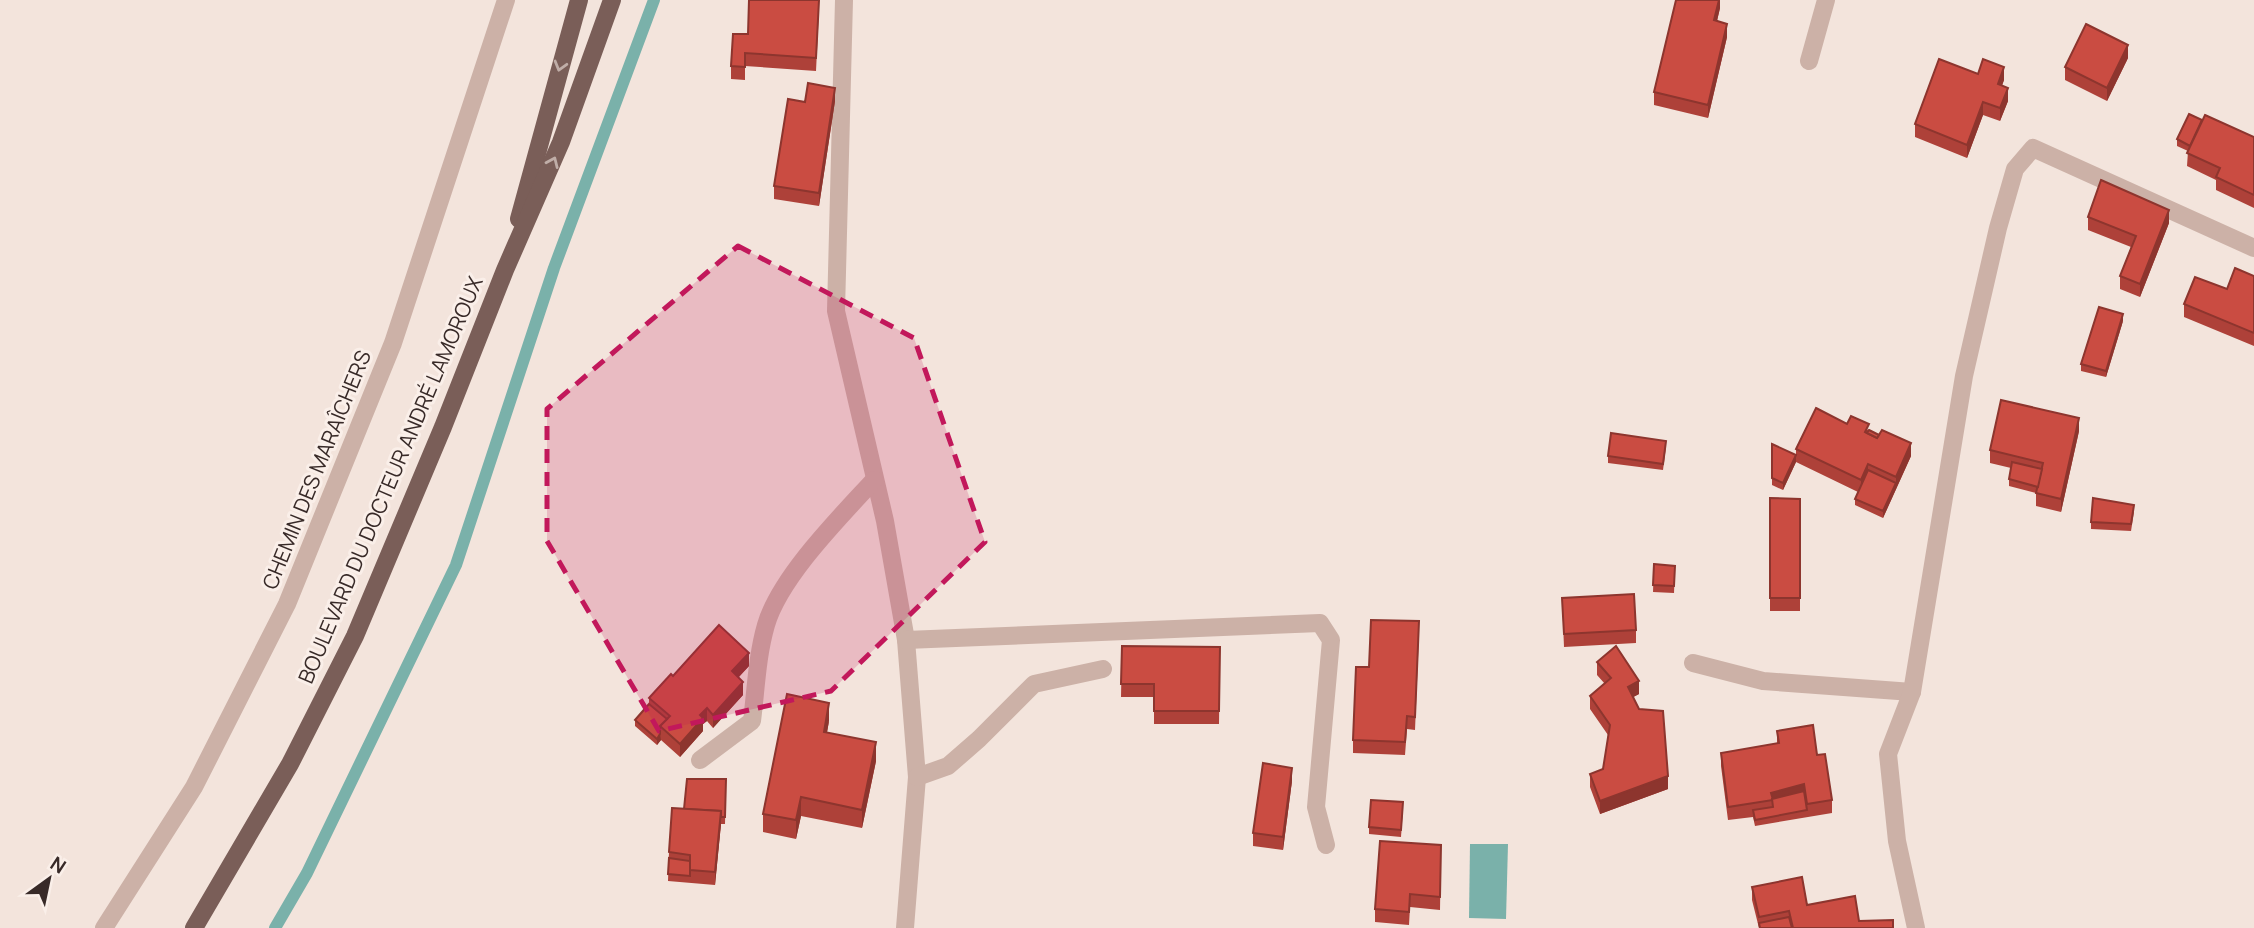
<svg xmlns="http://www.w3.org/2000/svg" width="2254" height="928" font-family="Manrope,sans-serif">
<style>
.water{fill:#7ab1aa}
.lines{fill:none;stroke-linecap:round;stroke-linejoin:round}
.stream{stroke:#7ab1aa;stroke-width:12}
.minor{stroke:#ccb1a7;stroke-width:18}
.major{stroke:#7a5e58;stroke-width:18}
.wall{fill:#ae4139}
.shaded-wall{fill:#8d352e}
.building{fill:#ca4c42;stroke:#8d352e;stroke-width:2}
.oneway{stroke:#c0aea8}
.marked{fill:#c2185b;fill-opacity:0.2;stroke:#c2185b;stroke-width:5;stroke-dasharray:14 9;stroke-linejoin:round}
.labels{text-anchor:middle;stroke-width:6;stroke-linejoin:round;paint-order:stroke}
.street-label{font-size:21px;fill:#382a28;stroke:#faefe9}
</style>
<rect width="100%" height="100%" fill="#f3e4dc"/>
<polygon class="water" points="1470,844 1508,844 1506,919 1469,918"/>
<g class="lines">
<polyline class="stream" points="275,928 307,873 456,565 554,268 654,0"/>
<g class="minor">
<polyline points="844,0 836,311 885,521 906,640 917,777 905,928"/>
<polyline points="1809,61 1826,0"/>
<polyline points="906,640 1320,623 1331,640 1316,807 1326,845"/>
<polyline points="1693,663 1763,681 1912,692"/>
<path d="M700,760L752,721C756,689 757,656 766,625C780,577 840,517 874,480"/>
<polyline points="917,777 948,766 979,739 1034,684 1103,669"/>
<polyline points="104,928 194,787 287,604 393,343 506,0"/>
<polyline points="1916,928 1897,841 1888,754 1912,692 1964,376 1998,228 2015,169 2033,148 2254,248"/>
</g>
<g class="major">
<polyline points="519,219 579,0"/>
<polyline points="194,928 290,764 355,636 443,427 505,270 561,142 612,0"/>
</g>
</g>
<g class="wall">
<polygon points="1720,0 1720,8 1717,21 1727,37 1708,118 1654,105 1654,92"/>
<polygon points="819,10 816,71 745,66 745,80 731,79 731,66 748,34"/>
<polygon points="2128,58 2107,101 2065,80 2065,67"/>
<polygon points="1978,74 2004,80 2002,85 2008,101 2000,121 1983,115 1967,158 1915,137 1915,124"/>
<polygon points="835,101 819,206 774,199 774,186 805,102"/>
<polygon points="2202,120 2254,137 2254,208 2216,190 2216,180 2187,166 2188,151 2177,146 2177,139"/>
<polygon points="2088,217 2169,223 2140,297 2120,289 2120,276 2131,247 2088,230"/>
<polygon points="2254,276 2254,346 2184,317 2184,304 2227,289"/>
<polygon points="2123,321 2106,377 2081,371 2081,364"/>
<polygon points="1847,424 1869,430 1911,456 1883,518 1855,505 1855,499 1858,492 1796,462 1783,490 1772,485 1772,444 1796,455 1796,449"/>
<polygon points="2079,431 2061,512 2036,506 2036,493 2009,486 2009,479 2011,468 1990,463 1990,450"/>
<polygon points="1666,447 1663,470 1608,463 1608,456"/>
<polygon points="1770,498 1800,499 1800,611 1770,611"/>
<polygon points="2134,512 2131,531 2091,529 2091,522"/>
<polygon points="1654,564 1675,566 1674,593 1653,592"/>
<polygon points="1562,598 1636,630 1636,643 1564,647"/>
<polygon points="1419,634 1415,730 1407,729 1405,755 1353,753 1353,740 1369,667"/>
<polygon points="1122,646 1220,647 1219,724 1154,724 1154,697 1121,697"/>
<polygon points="1597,662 1639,694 1633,697 1668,789 1600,814 1590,787 1590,774 1603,769 1608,735 1590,709 1590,696 1605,684 1597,675"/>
<polygon points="749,666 739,677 743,695 713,728 707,721 703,724 703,731 680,757 661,740 657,745 635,726 635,720 649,704 649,698 673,676"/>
<polygon points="829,721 827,732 876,761 862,828 801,816 796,839 763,832 763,814"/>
<polygon points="1777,731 1817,755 1832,800 1832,813 1755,826 1753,817 1728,820 1721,766 1721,753 1777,744"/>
<polygon points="726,779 725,824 721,824 715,885 668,881 669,852 684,809"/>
<polygon points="1292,781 1283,850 1253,846 1253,833"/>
<polygon points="1403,809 1401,837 1369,834 1369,827"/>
<polygon points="1441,845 1440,910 1410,907 1409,925 1375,922 1375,909"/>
<polygon points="1752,887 1859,921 1893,928 1759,928 1752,900"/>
</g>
<g class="shaded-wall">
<polygon points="1719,0 1720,0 1720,8 1714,33 1714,20"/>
<polygon points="1727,24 1727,37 1708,118 1708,105"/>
<polygon points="2128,45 2128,58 2107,101 2107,88"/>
<polygon points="2004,67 2004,80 1998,97 1998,84"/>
<polygon points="835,88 835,101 819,206 819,193"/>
<polygon points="2008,88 2008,101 2000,121 2000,108"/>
<polygon points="1983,102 1983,115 1967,158 1967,145"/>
<polygon points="2169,210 2169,223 2140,297 2140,284"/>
<polygon points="2123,314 2123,321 2106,377 2106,371"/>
<polygon points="2079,418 2079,431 2061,512 2061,499"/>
<polygon points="1911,443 1911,456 1883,518 1883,511 1896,483 1896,477"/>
<polygon points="1796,455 1796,462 1783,490 1783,483"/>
<polygon points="1868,464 1868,477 1861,493 1861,480"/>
<polygon points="749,653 749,666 732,684 732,671"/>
<polygon points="1639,681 1639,694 1628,700 1628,687"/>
<polygon points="743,682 743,695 713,728 713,715"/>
<polygon points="829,703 829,721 824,750 824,732"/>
<polygon points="707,708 707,721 703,724 703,731 680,757 680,744 700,715"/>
<polygon points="660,734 661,740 657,745 657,739"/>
<polygon points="876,742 876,761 862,828 862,810"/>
<polygon points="1292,768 1292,781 1283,850 1283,837"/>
<polygon points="1668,776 1668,789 1600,814 1600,801"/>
<polygon points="1804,784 1804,797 1773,800 1771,793"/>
<polygon points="801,797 801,816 796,839 796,820"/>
<polygon points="721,811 721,824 715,885 715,872"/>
</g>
<g class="building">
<polygon points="749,0 819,0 816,58 745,53 745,67 731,66 733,34 748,34"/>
<polygon points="1676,0 1719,0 1714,20 1727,24 1708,105 1654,92"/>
<polygon points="2086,24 2128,45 2107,88 2065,67"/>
<polygon points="1939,59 1978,74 1983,59 2004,67 1998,84 2008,88 2000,108 1983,102 1967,145 1915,124"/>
<polygon points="808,83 835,88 819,193 774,186 788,99 805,102"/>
<polygon points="2189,114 2202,120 2190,146 2177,139"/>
<polygon points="2205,115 2254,137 2254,195 2216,177 2220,168 2187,153"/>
<polygon points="2101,180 2169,210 2140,284 2120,276 2136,236 2088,217"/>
<polygon points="2235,268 2254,276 2254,333 2184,304 2195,277 2227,289"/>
<polygon points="2099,307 2123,314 2106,371 2081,364"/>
<polygon points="2001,400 2079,418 2061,499 2036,493 2043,463 1990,450"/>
<polygon points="1816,408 1847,424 1851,416 1869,424 1865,432 1877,438 1882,430 1911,443 1896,477 1868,464 1861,480 1796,449"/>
<polygon points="1869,430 1879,435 1877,438 1867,433"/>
<polygon points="1611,433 1666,441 1663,464 1608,456"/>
<polygon points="1772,444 1796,455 1783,483 1772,478"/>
<polygon points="2012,462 2042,469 2038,487 2009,479"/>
<polygon points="1868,470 1896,483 1883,511 1855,499"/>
<polygon points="1770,498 1800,499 1800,598 1770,598"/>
<polygon points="2093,498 2134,505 2131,524 2091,522"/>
<polygon points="1654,564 1675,566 1674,586 1653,585"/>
<polygon points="1634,594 1636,630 1564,634 1562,598"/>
<polygon points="1371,620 1419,621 1415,717 1407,716 1405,742 1353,740 1356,667 1369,667"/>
<polygon points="719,625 749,653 732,671 743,682 713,715 707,708 700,715 703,718 680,744 660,726 670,716 649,698 671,674 673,676"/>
<polygon points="1122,646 1220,647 1219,711 1154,711 1154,684 1121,684"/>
<polygon points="1616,646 1639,681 1628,687 1639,709 1663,711 1668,776 1600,801 1590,774 1603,769 1610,725 1590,696 1611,678 1597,662"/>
<polygon points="787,694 829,703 824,732 876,742 862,810 801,797 796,820 763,814"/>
<polygon points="649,704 667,719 660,726 660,734 657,739 635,720"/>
<polygon points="1813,725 1817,755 1825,754 1832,800 1807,804 1804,784 1771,793 1773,800 1728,807 1721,753 1779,743 1777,731"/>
<polygon points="1263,763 1292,768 1283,837 1253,833"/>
<polygon points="687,779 726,779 725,817 721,817 721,811 684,809"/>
<polygon points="1804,791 1807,810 1755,820 1753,810 1773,807 1772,799"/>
<polygon points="1371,800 1403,802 1401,830 1369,827"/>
<polygon points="672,808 721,811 715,872 690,870 690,855 669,852"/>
<polygon points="1380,841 1441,845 1440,897 1410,894 1409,912 1375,909"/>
<polygon points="669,858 690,861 690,876 668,874"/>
<polygon points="1802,877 1807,905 1855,896 1859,921 1893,920 1893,928 1793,928 1789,911 1759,917 1752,887"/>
<polygon points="1789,917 1792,928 1760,928 1759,923"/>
</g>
<defs><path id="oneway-chevron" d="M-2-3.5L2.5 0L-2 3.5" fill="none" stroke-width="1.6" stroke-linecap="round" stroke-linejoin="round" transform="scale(1.75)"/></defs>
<g class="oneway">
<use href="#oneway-chevron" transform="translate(560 66) rotate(106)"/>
<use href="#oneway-chevron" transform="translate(553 162) rotate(-66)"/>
</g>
<path class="marked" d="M738,246L914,338L985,542L831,691L659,731L547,541V409Z"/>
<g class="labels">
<g class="street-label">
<text transform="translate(317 470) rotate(-68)" y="7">CHEMIN DES MARAÎCHERS</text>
<text transform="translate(391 480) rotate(-67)" y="7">BOULEVARD DU DOCTEUR ANDRÉ LAMOROUX</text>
</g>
</g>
<g transform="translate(49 879) rotate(33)" stroke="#faefe9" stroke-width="5" paint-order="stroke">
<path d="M0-5L12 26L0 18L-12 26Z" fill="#382a28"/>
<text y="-10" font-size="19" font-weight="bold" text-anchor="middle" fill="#382a28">N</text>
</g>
</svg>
